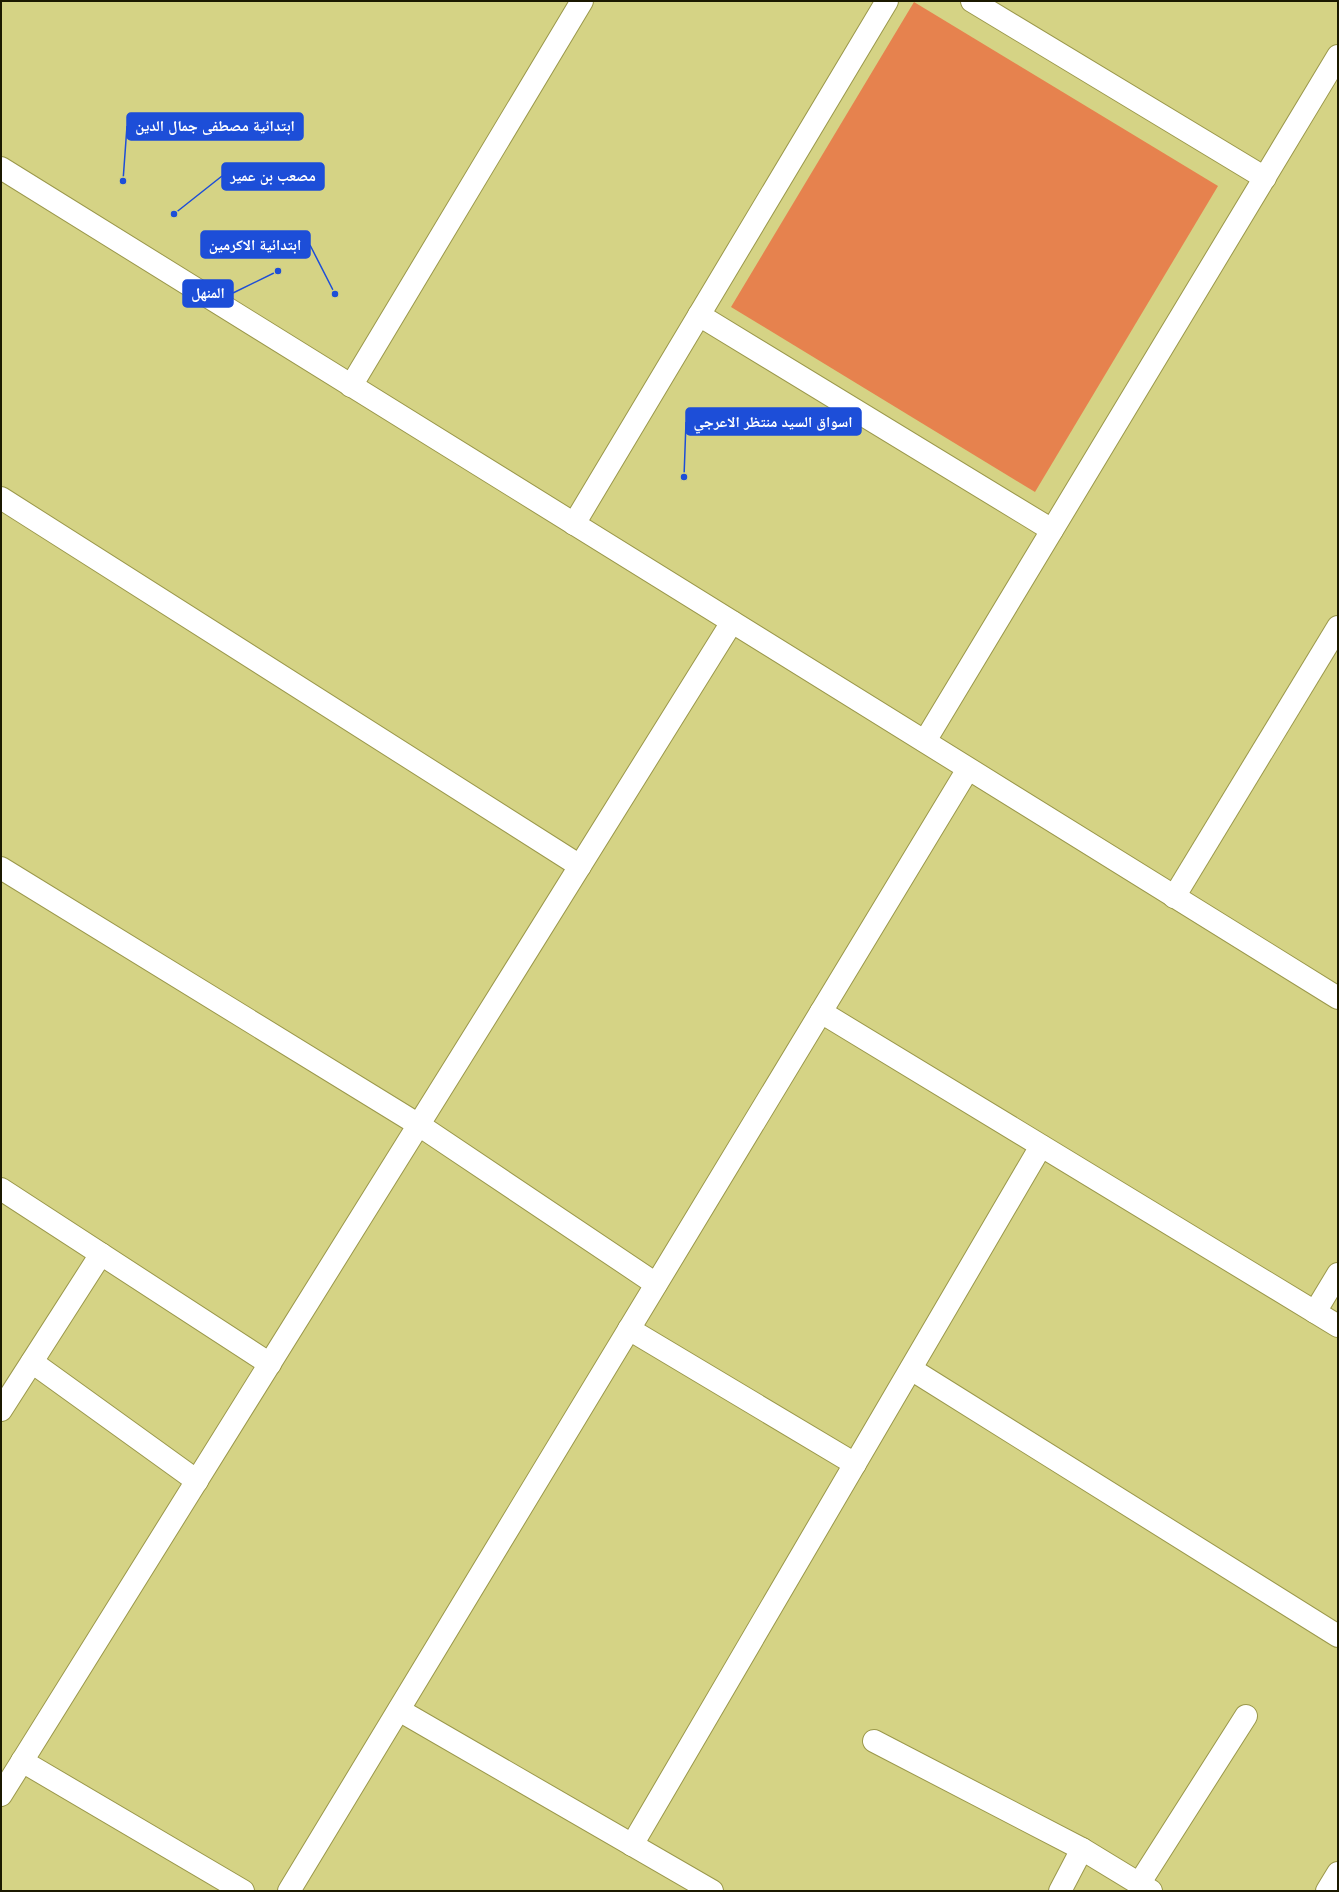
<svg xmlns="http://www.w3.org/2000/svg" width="1339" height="1892" font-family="Helvetica,'Noto Naskh Arabic',sans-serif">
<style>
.green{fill:#e6824e}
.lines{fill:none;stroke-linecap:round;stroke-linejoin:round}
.minor-casing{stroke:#9b984b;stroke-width:24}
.minor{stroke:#fff;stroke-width:22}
.leader{fill:none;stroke:#1d4ed8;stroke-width:1.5}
.callout-dot{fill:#1d4ed8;stroke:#d5d385;stroke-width:1.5}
.callout{fill:#1d4ed8;stroke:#1d4ed8;stroke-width:1.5}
.callout-label{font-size:15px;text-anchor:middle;font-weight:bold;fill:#fff}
</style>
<rect width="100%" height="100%" fill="#d5d385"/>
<polygon class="green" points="914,2 1218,186 1035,492 731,307"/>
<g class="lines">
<defs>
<g id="minor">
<polyline points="972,1 1265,178"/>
<polyline points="1,168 1338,998"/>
<polyline points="699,315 1052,530"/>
<polyline points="351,386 582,1"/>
<polyline points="1,498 580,866"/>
<polyline points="574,524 887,1"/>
<polyline points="925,741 1338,56"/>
<polyline points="1,868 419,1125 656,1284"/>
<polyline points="1174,897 1338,627"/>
<polyline points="821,1012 1338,1326"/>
<polyline points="1,1189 270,1364"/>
<polyline points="1315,1312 1338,1274"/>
<polyline points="629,1329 855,1464"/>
<polyline points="32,1362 197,1481"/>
<polyline points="911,1369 1338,1636"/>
<polyline points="1,1410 101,1254"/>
<polyline points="399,1710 712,1891"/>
<polyline points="874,1741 1082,1849 1151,1891"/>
<polyline points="22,1761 243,1891"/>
<polyline points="1,1795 732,622"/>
<polyline points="632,1845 1041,1146"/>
<polyline points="1139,1884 1246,1716"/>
<polyline points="289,1891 968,769"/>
<polyline points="1060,1891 1082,1849"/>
<polyline points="1327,1891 1338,1873"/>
</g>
</defs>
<use href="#minor" class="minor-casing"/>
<use href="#minor" class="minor"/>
</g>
<path class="leader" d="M123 181L127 126M174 214L222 176M335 294L310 245M278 271L233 293M684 477L686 422"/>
<g class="callout-dot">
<circle cx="123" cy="181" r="4"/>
<circle cx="174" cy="214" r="4"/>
<circle cx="335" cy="294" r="4"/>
<circle cx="278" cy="271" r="4"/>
<circle cx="684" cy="477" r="4"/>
</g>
<g class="callout">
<rect x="127" y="113" width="176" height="27" rx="4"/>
<rect x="222" y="163" width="102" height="27" rx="4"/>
<rect x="201" y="231" width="109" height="27" rx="4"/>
<rect x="183" y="280" width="50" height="27" rx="4"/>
<rect x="686" y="408" width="175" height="27" rx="4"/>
</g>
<g class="callout-label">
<text x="215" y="131">ابتدائية مصطفى جمال الدين</text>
<text x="273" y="181">مصعب بن عمير</text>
<text x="255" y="250">ابتدائية الاكرمين</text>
<text x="208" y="298">المنهل</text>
<text x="773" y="427">اسواق السيد منتظر الاعرجي</text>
</g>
<rect width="1339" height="1892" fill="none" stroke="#1b1900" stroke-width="4"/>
</svg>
